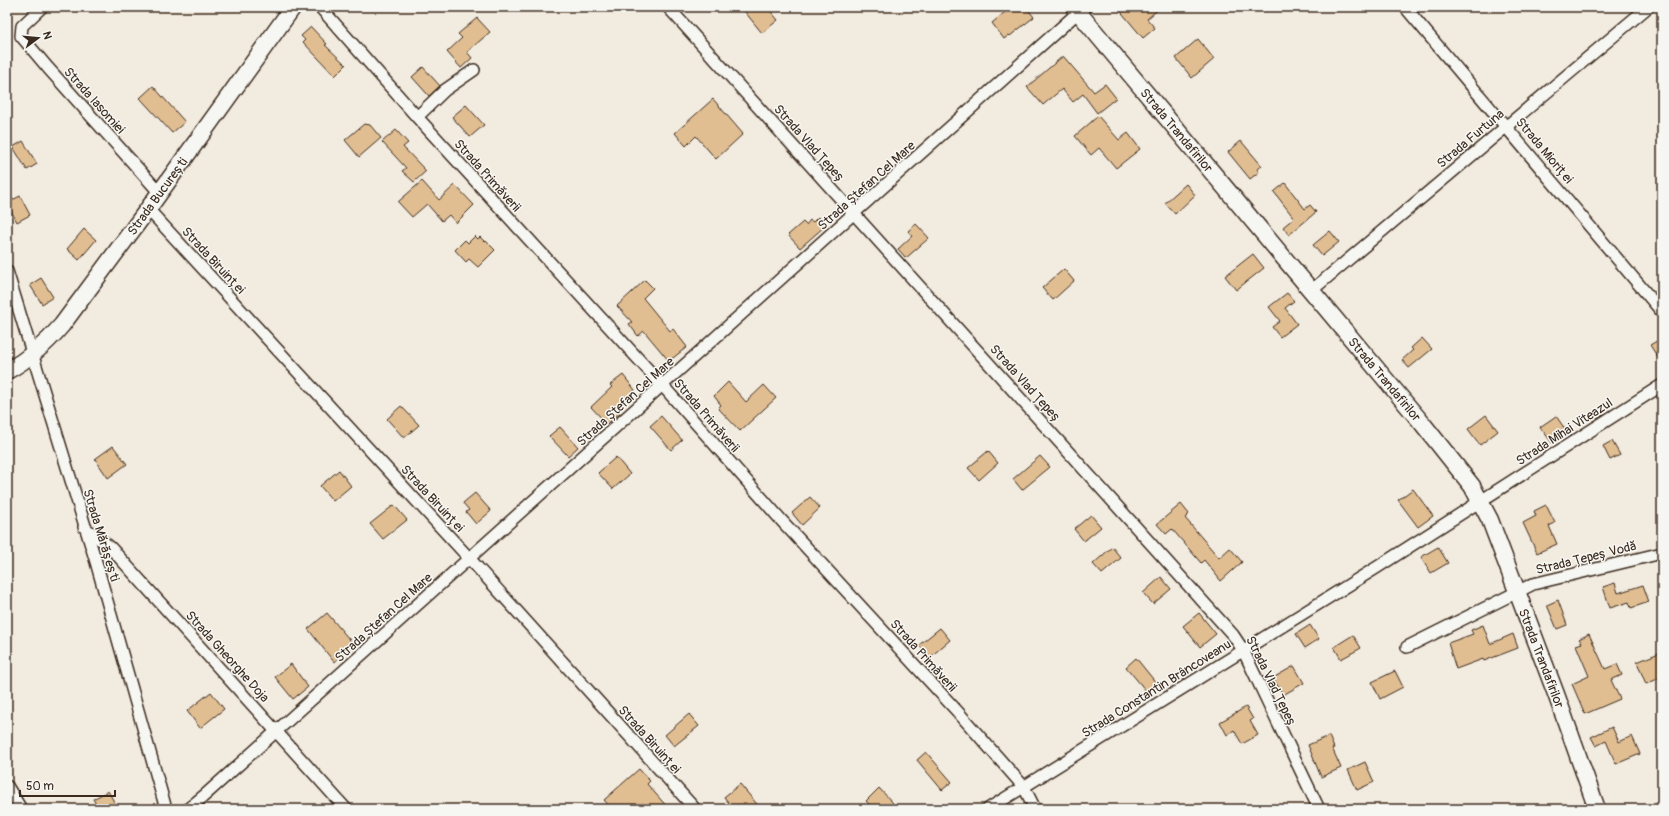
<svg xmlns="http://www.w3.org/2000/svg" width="1669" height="816" font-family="Pangolin,sans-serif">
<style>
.building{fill:#e1be92;stroke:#3b2a1e}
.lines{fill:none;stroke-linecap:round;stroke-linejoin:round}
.street-casing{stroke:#3b2a1e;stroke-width:14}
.secondary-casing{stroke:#3b2a1e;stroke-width:19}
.street{stroke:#f6f6f2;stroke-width:11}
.secondary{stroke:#f6f6f2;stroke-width:16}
.labels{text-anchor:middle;stroke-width:3;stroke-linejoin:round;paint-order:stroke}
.street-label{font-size:13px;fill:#3b2a1e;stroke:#f6f6f2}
</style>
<rect width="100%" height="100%" fill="#f2ebdf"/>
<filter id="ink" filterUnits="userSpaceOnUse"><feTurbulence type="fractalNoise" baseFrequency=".025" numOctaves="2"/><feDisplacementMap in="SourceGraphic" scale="8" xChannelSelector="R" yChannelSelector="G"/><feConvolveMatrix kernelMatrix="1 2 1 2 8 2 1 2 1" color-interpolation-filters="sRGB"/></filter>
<g filter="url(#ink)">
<g class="building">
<polygon points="741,7 767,7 778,20 762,33"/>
<polygon points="1011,7 1026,7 1034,17 1010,36 1009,35 1004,39 992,23"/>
<polygon points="1117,7 1161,7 1147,19 1155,28 1143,38"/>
<polygon points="477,18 490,32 467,52 472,58 461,68 447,52 462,38 458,34"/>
<polygon points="311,27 327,44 325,45 346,65 335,76 303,42 305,40 301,36"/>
<polygon points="1198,39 1214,59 1192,78 1176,58"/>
<polygon points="1063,56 1094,92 1105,84 1116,98 1097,113 1083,94 1073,102 1062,89 1043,105 1027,87"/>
<polygon points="423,67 440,86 429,96 412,77"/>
<polygon points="153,86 185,122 172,133 140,98"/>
<polygon points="713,99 743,134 716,159 696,136 686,146 675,133"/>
<polygon points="466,105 484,125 470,137 452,117"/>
<polygon points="1098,116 1119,140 1128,133 1140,149 1116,168 1099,148 1091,155 1075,136"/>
<polygon points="364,124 370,125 381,138 359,157 345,140"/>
<polygon points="396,130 408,143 403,147 426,171 414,182 402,171 406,168 382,142"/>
<polygon points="23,141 37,164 27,170 13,147"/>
<polygon points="1241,141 1262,166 1257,169 1259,172 1250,179 1228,152"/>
<polygon points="422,181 439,200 455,185 474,205 456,223 449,215 442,221 427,204 412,217 398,202"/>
<polygon points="1285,183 1305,209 1310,205 1316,212 1289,235 1283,227 1294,218 1274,192"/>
<polygon points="1186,184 1195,195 1175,214 1165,203"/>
<polygon points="20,196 30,215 17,222 7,203"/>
<polygon points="818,217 825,226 800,248 788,235 803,222 806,225 810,220 813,222"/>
<polygon points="916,224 929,238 906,258 898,249 912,236 908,231"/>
<polygon points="84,229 96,240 79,260 67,249"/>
<polygon points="1330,231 1339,242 1322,256 1313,245"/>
<polygon points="475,236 478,239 480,237 485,242 486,241 495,250 478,267 469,259 466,262 455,250 465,240 468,243"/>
<polygon points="1253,254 1264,268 1236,290 1225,276"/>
<polygon points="1064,269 1074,281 1053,300 1042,288"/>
<polygon points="41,278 53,297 42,304 30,285"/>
<polygon points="645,280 653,288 643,298 670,331 673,329 687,347 669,361 644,331 638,336 629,324 632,322 617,306"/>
<polygon points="1287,293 1294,301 1285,308 1297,324 1280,337 1272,327 1280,321 1269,307"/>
<polygon points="1422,338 1432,349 1409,368 1402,360 1413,350 1411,348"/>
<polygon points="1662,338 1662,364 1650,345"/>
<polygon points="623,375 635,390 615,407 620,413 607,424 591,407 612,387 610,385"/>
<polygon points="728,382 746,402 764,385 776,398 740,431 718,408 721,405 714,396"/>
<polygon points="401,406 419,425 404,438 387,419"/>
<polygon points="1486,415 1498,431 1480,445 1468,429"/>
<polygon points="661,416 682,440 671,450 650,426"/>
<polygon points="1556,416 1567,432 1552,443 1540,427"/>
<polygon points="560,427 578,447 568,456 549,436"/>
<polygon points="1612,441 1620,455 1610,460 1603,446"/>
<polygon points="113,446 127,464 108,478 95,459"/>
<polygon points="988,451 998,463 979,480 968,468"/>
<polygon points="1040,456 1050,467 1022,490 1013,479"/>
<polygon points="616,457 630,474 613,489 598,473"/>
<polygon points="339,470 351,486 333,501 320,486"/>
<polygon points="1413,489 1433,516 1418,527 1398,500"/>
<polygon points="475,493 491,511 476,524 466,512 469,510 463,503"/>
<polygon points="810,497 820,508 802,525 792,513"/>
<polygon points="1181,504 1189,514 1185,518 1219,558 1230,548 1242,562 1221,581 1204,560 1201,563 1172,529 1166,534 1157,524"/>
<polygon points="394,505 407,520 383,539 370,524"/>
<polygon points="1546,505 1555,523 1549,526 1557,544 1537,553 1523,523 1536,516 1534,511"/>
<polygon points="1091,515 1101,527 1084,541 1074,529"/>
<polygon points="1112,547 1121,558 1102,574 1093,564"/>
<polygon points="1438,547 1448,563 1431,573 1421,557"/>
<polygon points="1161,577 1171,589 1153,604 1143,593"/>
<polygon points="1615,583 1618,593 1643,585 1649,602 1631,608 1629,602 1610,608 1603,587"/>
<polygon points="1558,600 1567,625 1557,629 1547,605"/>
<polygon points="327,613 354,645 334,662 308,629"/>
<polygon points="1199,613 1216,634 1200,647 1183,626"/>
<polygon points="1310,625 1319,639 1305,648 1296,634"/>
<polygon points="1483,625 1490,644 1513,634 1518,648 1484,661 1483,659 1456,669 1448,643 1473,634 1471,630"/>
<polygon points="940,628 950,640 929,658 919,645"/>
<polygon points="1589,634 1605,669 1617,664 1622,675 1611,680 1620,699 1585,714 1572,684 1589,676 1576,645 1582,643 1579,639"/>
<polygon points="1353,635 1361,648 1341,659 1334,647"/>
<polygon points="1659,653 1662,660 1662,677 1646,684 1637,662"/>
<polygon points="1136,658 1157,684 1147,692 1126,667"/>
<polygon points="291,664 308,687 293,699 275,677"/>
<polygon points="1294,666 1304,683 1283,695 1273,678"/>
<polygon points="1395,671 1403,687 1380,699 1372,682"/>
<polygon points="211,692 224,709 200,728 187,711"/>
<polygon points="1246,707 1253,719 1250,721 1258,735 1242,744 1234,730 1227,735 1220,722"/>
<polygon points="689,714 699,726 674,746 665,735"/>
<polygon points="1612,727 1619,742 1632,736 1640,754 1616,764 1606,741 1596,746 1591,737"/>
<polygon points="1329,736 1334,748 1332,748 1341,768 1321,777 1308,745"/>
<polygon points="926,752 952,782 942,790 917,760"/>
<polygon points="1365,762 1374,782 1357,790 1348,770"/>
<polygon points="639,769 650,781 647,784 669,809 612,809 604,800"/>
<polygon points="740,784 761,809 734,809 724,797"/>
<polygon points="879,788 893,803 887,809 874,809 866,801"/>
<polygon points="108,791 118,809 99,809 93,799"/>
</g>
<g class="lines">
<defs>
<g id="street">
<polyline points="42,7 22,26 21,36 48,68 159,192"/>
<polyline points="320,7 417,117 663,386 782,521 957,711 1024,787 1035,809"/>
<polyline points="668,7 1233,635 1243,650 1319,809"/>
<polyline points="1405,7 1662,312"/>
<polyline points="417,117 445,90 474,70"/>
<polyline points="148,209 469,558 695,809"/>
<polyline points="7,271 96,562 166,809"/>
<polyline points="1311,291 1648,7"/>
<polyline points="84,527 110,547 346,809"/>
<polyline points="1407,647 1533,584 1662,553"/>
<polyline points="7,786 21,809"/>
<polyline points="188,809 205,795 1084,7"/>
<polyline points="988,809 1376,568 1662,385"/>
</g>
<g id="secondary">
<polyline points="1074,7 1422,423 1472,486 1490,520 1556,694 1597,809"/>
<path d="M7,371C29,359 46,344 62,325L148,209L293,7"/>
</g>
</defs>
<use href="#street" class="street-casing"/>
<use href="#secondary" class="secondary-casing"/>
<use href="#street" class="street"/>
<use href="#secondary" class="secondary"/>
</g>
</g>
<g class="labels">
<g class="street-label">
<text transform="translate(95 100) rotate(48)" y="5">Strada Iasomiei</text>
<text transform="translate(1177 130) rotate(50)" y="5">Strada Trandafirilor</text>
<text transform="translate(1470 138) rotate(-40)" y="5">Strada Furtuna</text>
<text transform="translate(810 143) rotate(48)" y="5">Strada Vlad Țepeș</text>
<text transform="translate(1545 150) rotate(50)" y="5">Strada Mioriței</text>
<text transform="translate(488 175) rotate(48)" y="5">Strada Primăverii</text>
<text transform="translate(866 185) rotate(-42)" y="5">Strada Ștefan Cel Mare</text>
<text transform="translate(157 196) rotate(-54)" y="5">Strada București</text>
<text transform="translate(214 260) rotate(47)" y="5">Strada Biruinței</text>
<text transform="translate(1385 379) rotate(50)" y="5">Strada Trandafirilor</text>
<text transform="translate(1026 383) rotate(48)" y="5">Strada Vlad Țepeș</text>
<text transform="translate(625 401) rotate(-42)" y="5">Strada Ștefan Cel Mare</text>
<text transform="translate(707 415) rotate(49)" y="5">Strada Primăverii</text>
<text transform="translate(1564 431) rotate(-33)" y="5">Strada Mihai Viteazul</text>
<text transform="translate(433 498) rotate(47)" y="5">Strada Biruinței</text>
<text transform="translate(102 535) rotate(73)" y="5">Strada Mărășești</text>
<text transform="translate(1586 557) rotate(-14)" y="5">Strada Țepeș Vodă</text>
<text transform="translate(383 617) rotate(-42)" y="5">Strada Ștefan Cel Mare</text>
<text transform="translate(924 655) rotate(48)" y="5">Strada Primăverii</text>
<text transform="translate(228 656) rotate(48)" y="5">Strada Gheorghe Doja</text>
<text transform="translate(1542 658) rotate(69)" y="5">Strada Trandafirilor</text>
<text transform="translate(1272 681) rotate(64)" y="5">Strada Vlad Țepeș</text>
<text transform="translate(1156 688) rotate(-32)" y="5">Strada Constantin Brâncoveanu</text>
<text transform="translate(650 739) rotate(48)" y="5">Strada Biruinței</text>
</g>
</g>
<rect width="1669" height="816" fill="none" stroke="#f6f6f2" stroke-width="24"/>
<rect x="12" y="12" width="1645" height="792" fill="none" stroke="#3b2a1e" stroke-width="1.5" filter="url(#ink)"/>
<g transform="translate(38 38) rotate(74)" stroke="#f6f6f2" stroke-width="3" paint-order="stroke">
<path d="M0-3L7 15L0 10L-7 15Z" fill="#3b2a1e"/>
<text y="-6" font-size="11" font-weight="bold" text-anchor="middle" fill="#3b2a1e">N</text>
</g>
<path d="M20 790v6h95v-6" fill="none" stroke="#3b2a1e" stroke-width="2"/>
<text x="26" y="790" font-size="12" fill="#3b2a1e" stroke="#f6f6f2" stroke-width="3" paint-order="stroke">50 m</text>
</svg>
